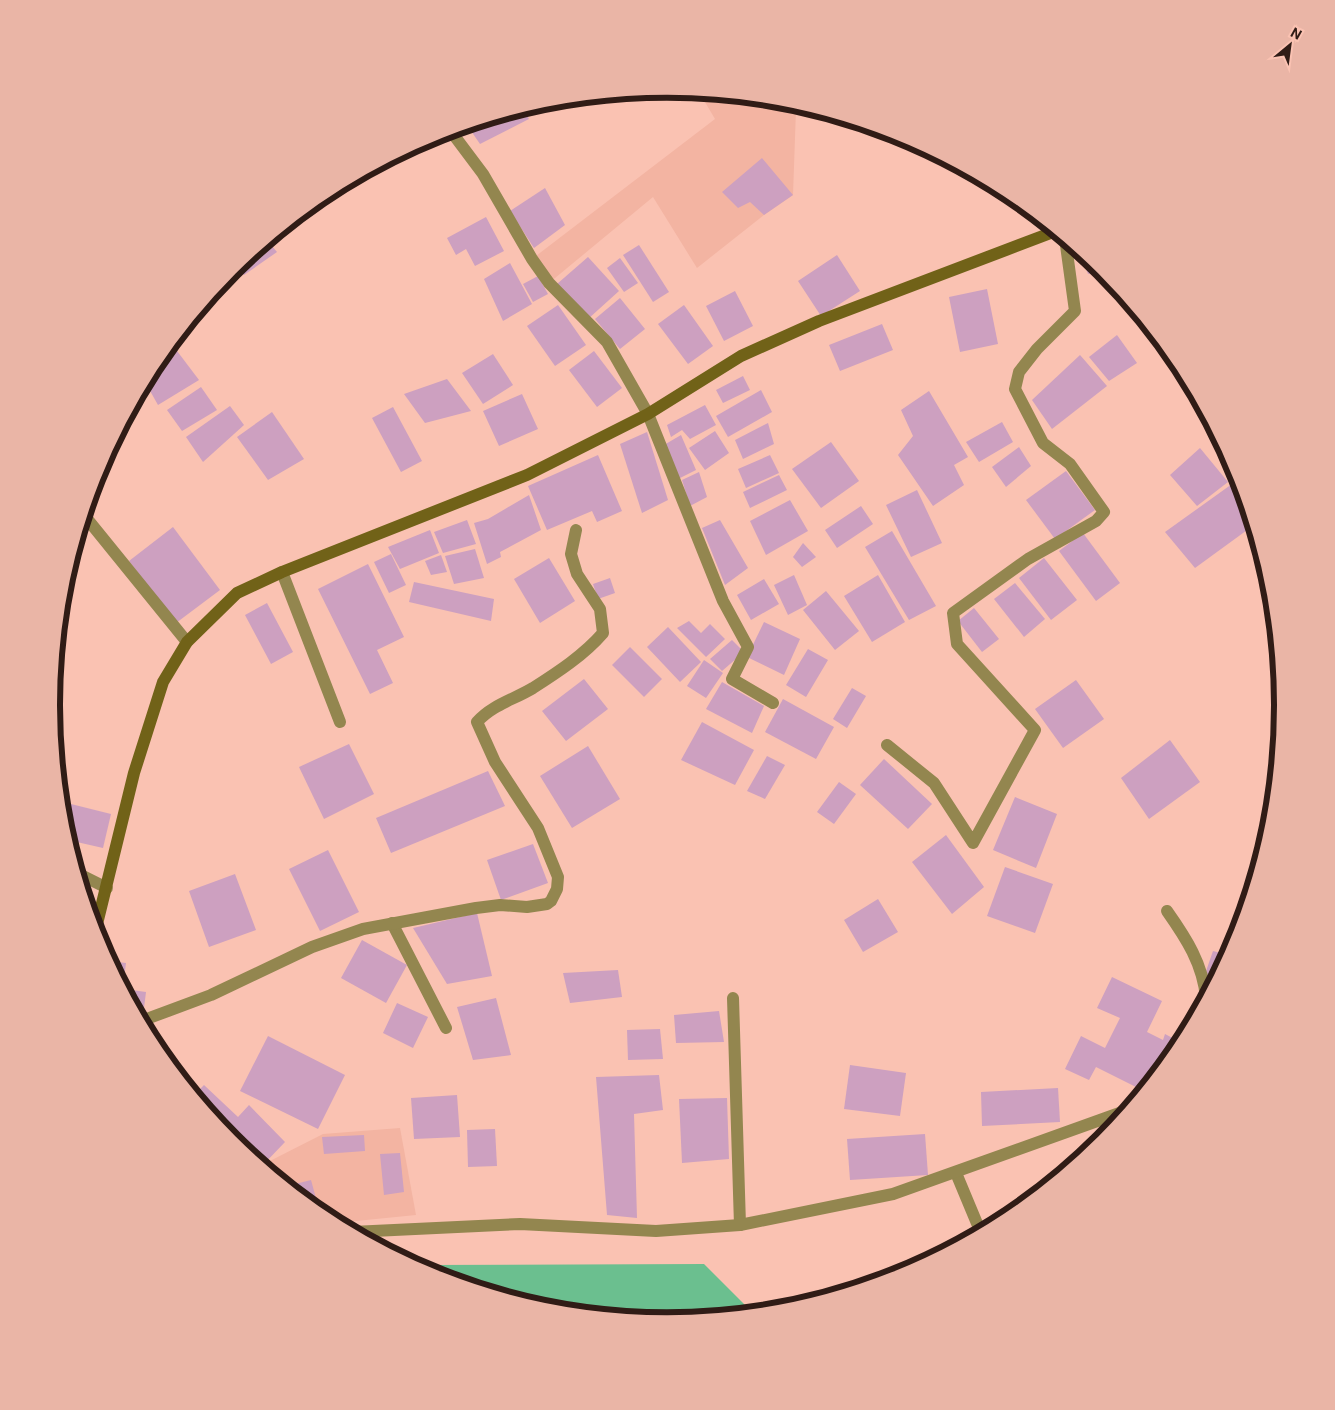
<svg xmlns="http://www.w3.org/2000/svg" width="1335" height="1410" font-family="Roboto,sans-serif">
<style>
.built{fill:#f3b4a2}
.green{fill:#6bbf8f}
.building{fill:#cda0c0}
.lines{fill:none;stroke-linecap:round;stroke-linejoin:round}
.lane{stroke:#93864f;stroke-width:12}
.street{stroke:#93864f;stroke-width:12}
.secondary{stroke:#716218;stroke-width:12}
.rim{fill:none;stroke:#301c16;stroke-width:6}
</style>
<rect width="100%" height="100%" fill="#fac2b2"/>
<g class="built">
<polygon points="699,92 788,101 803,105 796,109 793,195 764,215 697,268 653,197 549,283 532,259 715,119"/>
<polygon points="400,1128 416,1215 336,1223 325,1217 262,1165 323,1134"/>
</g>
<polygon class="green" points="704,1264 753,1313 667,1321 547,1309 431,1274 419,1268 421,1265"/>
<g class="building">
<polygon points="523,108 529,119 480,144 467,125"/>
<polygon points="762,158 793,195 764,215 750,202 738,208 722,192"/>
<polygon points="545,188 565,225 534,248 510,211"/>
<polygon points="486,217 504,251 475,266 466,249 456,255 447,238"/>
<polygon points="267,240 277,252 244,275 236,266"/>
<polygon points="639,245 669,292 653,302 623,255"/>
<polygon points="1078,248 1103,269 1105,271 1088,274"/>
<polygon points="837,255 860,291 821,316 798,281"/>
<polygon points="588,257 619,291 588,319 557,284"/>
<polygon points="620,258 638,283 624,292 607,268"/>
<polygon points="510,263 532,304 503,321 484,279"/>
<polygon points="538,276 548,294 533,302 523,284"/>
<polygon points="987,289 998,344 960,352 949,297"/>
<polygon points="735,291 753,326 724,341 706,306"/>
<polygon points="620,298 645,329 620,349 595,319"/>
<polygon points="558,305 586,345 555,366 527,326"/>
<polygon points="684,305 713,346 688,364 658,324"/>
<polygon points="882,324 893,350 840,371 829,345"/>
<polygon points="1117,335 1137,363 1109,381 1089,357"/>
<polygon points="171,343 199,380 158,405 145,382 155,362"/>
<polygon points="594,351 622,388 597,407 569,370"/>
<polygon points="493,354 513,385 483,404 462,373"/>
<polygon points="1080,355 1107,386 1052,429 1032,400"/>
<polygon points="743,376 750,390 723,403 716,390"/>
<polygon points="447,379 471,411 425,423 404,394"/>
<polygon points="201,387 217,410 182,431 167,410"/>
<polygon points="761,390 772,412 728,437 716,416"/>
<polygon points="929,391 968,457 954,465 964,485 933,506 898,455 913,436 901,410"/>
<polygon points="522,394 538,429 499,446 483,411"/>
<polygon points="705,405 716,425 690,439 682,430 671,437 667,425"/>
<polygon points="230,406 244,425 203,462 186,437"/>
<polygon points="393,407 422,461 401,472 372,418"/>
<polygon points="272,412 304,459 268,480 237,437"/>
<polygon points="1002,422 1013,442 979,462 966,442"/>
<polygon points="768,423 774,444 743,459 735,440"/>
<polygon points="715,431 729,453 705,470 689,448"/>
<polygon points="647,432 668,500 642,513 620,444"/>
<polygon points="681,435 696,470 678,479 664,445"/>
<polygon points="831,442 859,481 821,508 792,469"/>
<polygon points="1019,447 1031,466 1006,487 992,467"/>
<polygon points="1200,448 1228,482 1197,506 1170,475"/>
<polygon points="598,455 622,511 597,522 592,511 547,530 528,486"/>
<polygon points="770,455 779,473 746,488 738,469"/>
<polygon points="1066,471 1095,510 1055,539 1026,500"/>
<polygon points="699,472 707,497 690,506 682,480"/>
<polygon points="779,475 787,490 750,508 743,492"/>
<polygon points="1232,484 1247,502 1254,525 1195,568 1165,532"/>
<polygon points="917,490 942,543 911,557 886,505"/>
<polygon points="529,495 541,530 500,552 501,557 487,564 474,523 488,519"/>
<polygon points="790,500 808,531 766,555 750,521"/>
<polygon points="861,506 873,524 837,548 825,530"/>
<polygon points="467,520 476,544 443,553 434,532"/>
<polygon points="720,520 748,568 725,585 702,528"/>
<polygon points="173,527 220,590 176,623 129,561"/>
<polygon points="430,530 439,553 400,569 388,547"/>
<polygon points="892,531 936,606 909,620 865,547"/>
<polygon points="1083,533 1120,583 1096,601 1059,551"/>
<polygon points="803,543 816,557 802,567 793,557"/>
<polygon points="475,549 484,578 454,584 445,556"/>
<polygon points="391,554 406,585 389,593 374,562"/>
<polygon points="441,555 447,572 431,575 425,561"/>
<polygon points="549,558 575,601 540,623 514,579"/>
<polygon points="1044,558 1077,600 1051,620 1019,578"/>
<polygon points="368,564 404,637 377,650 393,683 370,694 318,589"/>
<polygon points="794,575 807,605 788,615 774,585"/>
<polygon points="878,575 905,622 872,642 844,596"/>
<polygon points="610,578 615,593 598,599 593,584"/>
<polygon points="764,579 779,604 751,620 737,595"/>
<polygon points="414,582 494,599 491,621 409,602"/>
<polygon points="1015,583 1045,619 1024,637 994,599"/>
<polygon points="826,591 859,631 835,650 803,610"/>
<polygon points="267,603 293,652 271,664 245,615"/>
<polygon points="974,608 999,639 982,652 958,621"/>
<polygon points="689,621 701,633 710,624 725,639 706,657 677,628"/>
<polygon points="764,622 800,639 784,675 747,657"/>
<polygon points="668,627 701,662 680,682 647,647"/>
<polygon points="732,640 744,652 722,671 710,659"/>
<polygon points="630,647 662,679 644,697 612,665"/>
<polygon points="808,649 828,660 806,697 786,685"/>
<polygon points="704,660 723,673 706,698 687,686"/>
<polygon points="584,679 608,709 566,741 542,711"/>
<polygon points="1076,680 1104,719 1063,748 1035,709"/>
<polygon points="722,682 764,706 752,733 706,709"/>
<polygon points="852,688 866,696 847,728 833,719"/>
<polygon points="783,699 834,727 816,759 765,732"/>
<polygon points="702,722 754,750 735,785 681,760"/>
<polygon points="1170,740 1200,782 1149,819 1121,778"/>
<polygon points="349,744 374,794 324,819 299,767"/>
<polygon points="588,746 620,799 572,828 540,776"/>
<polygon points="767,756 785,765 765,799 747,791"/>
<polygon points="884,759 932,804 908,829 860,785"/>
<polygon points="488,771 505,806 391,853 376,818"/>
<polygon points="839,782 856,794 834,824 817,812"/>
<polygon points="1015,797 1057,814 1036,868 993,850"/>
<polygon points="63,802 111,814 103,848 68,840 63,825"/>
<polygon points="946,835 984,887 952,914 912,862"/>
<polygon points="533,844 548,883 501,900 487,860"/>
<polygon points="328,850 359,912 320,931 289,869"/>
<polygon points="1005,867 1053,884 1035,933 987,916"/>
<polygon points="235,874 256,930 209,947 189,891"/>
<polygon points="878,899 898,932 863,952 844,920"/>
<polygon points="477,913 492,976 447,984 413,928"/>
<polygon points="362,940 407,965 386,1003 341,978"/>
<polygon points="1213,951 1229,955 1217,978 1205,974"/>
<polygon points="109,961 126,963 123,987"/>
<polygon points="618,970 622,997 570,1003 563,973"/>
<polygon points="1112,977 1162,1001 1147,1032 1163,1040 1165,1034 1182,1043 1144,1091 1096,1067 1089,1080 1065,1069 1081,1036 1105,1048 1120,1018 1097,1008"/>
<polygon points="124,989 146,992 143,1016 138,1016"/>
<polygon points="496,998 511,1055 473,1060 457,1007"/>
<polygon points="397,1003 428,1017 413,1048 383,1033"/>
<polygon points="719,1011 724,1042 676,1043 674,1015"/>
<polygon points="660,1029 663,1059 628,1060 627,1030"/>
<polygon points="268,1036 345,1075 318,1129 240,1091"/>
<polygon points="850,1065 906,1073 900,1116 844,1109"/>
<polygon points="659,1075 663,1110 634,1114 637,1218 607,1215 596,1077"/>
<polygon points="204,1085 238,1117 249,1105 285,1142 262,1166 232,1141 224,1131 232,1123 223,1131 194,1095"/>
<polygon points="1058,1088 1060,1122 982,1126 981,1092"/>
<polygon points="457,1095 460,1137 414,1139 411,1098"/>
<polygon points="727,1098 729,1159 682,1163 679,1099"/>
<polygon points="495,1129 497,1166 468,1167 467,1130"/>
<polygon points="925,1134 928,1175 850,1180 847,1139"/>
<polygon points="364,1135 365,1151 324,1154 322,1137"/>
<polygon points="400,1153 404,1192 384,1195 380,1154"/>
<polygon points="311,1180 320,1213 287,1186"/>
</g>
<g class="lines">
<g class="lane">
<path d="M1167,911C1186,938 1203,964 1206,998"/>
<polyline points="956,1173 981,1233"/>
</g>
<g class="street">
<polyline points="450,130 483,174 532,259 549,283 607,342 648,414 723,601 748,647 732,679 773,703"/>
<polyline points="84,515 187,642"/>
<polyline points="282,572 340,722"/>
<polyline points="887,745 934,783 973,843 1035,730 957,644 953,613 1028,559 1096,521 1104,512 1070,464 1043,443 1015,389 1019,372 1037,349 1075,311 1065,238"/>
<polyline points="77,873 107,888"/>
<polyline points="392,923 446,1028"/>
<polyline points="733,998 740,1225"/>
<path d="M141,1021L211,995L312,947L363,929L476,908L500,905L527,907L547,904L551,901L557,889L558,877L538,828L495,762L477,722C492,705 513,700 533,688C558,672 584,655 603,633L600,609L577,574L571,554L576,530"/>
<polyline points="352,1232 520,1224 656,1231 740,1225 893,1194 1128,1110"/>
</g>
<polyline class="secondary" points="95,932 134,773 163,682 187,642 237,593 282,572 527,475 648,414 741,356 819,321 1056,231"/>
</g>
<path d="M0 0H1335V1410H0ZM60 705a607 607 0 1 1 1214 0a607 607 0 1 1-1214 0Z" fill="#eab5a6" fill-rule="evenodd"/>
<path class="rim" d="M60 705a607 607 0 1 1 1214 0a607 607 0 1 1-1214 0Z"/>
<g transform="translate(1290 45) rotate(29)" stroke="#fac2b2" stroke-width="4" paint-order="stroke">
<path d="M0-4L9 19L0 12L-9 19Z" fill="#301c16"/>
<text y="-8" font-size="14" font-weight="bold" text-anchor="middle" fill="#301c16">N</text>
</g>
</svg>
